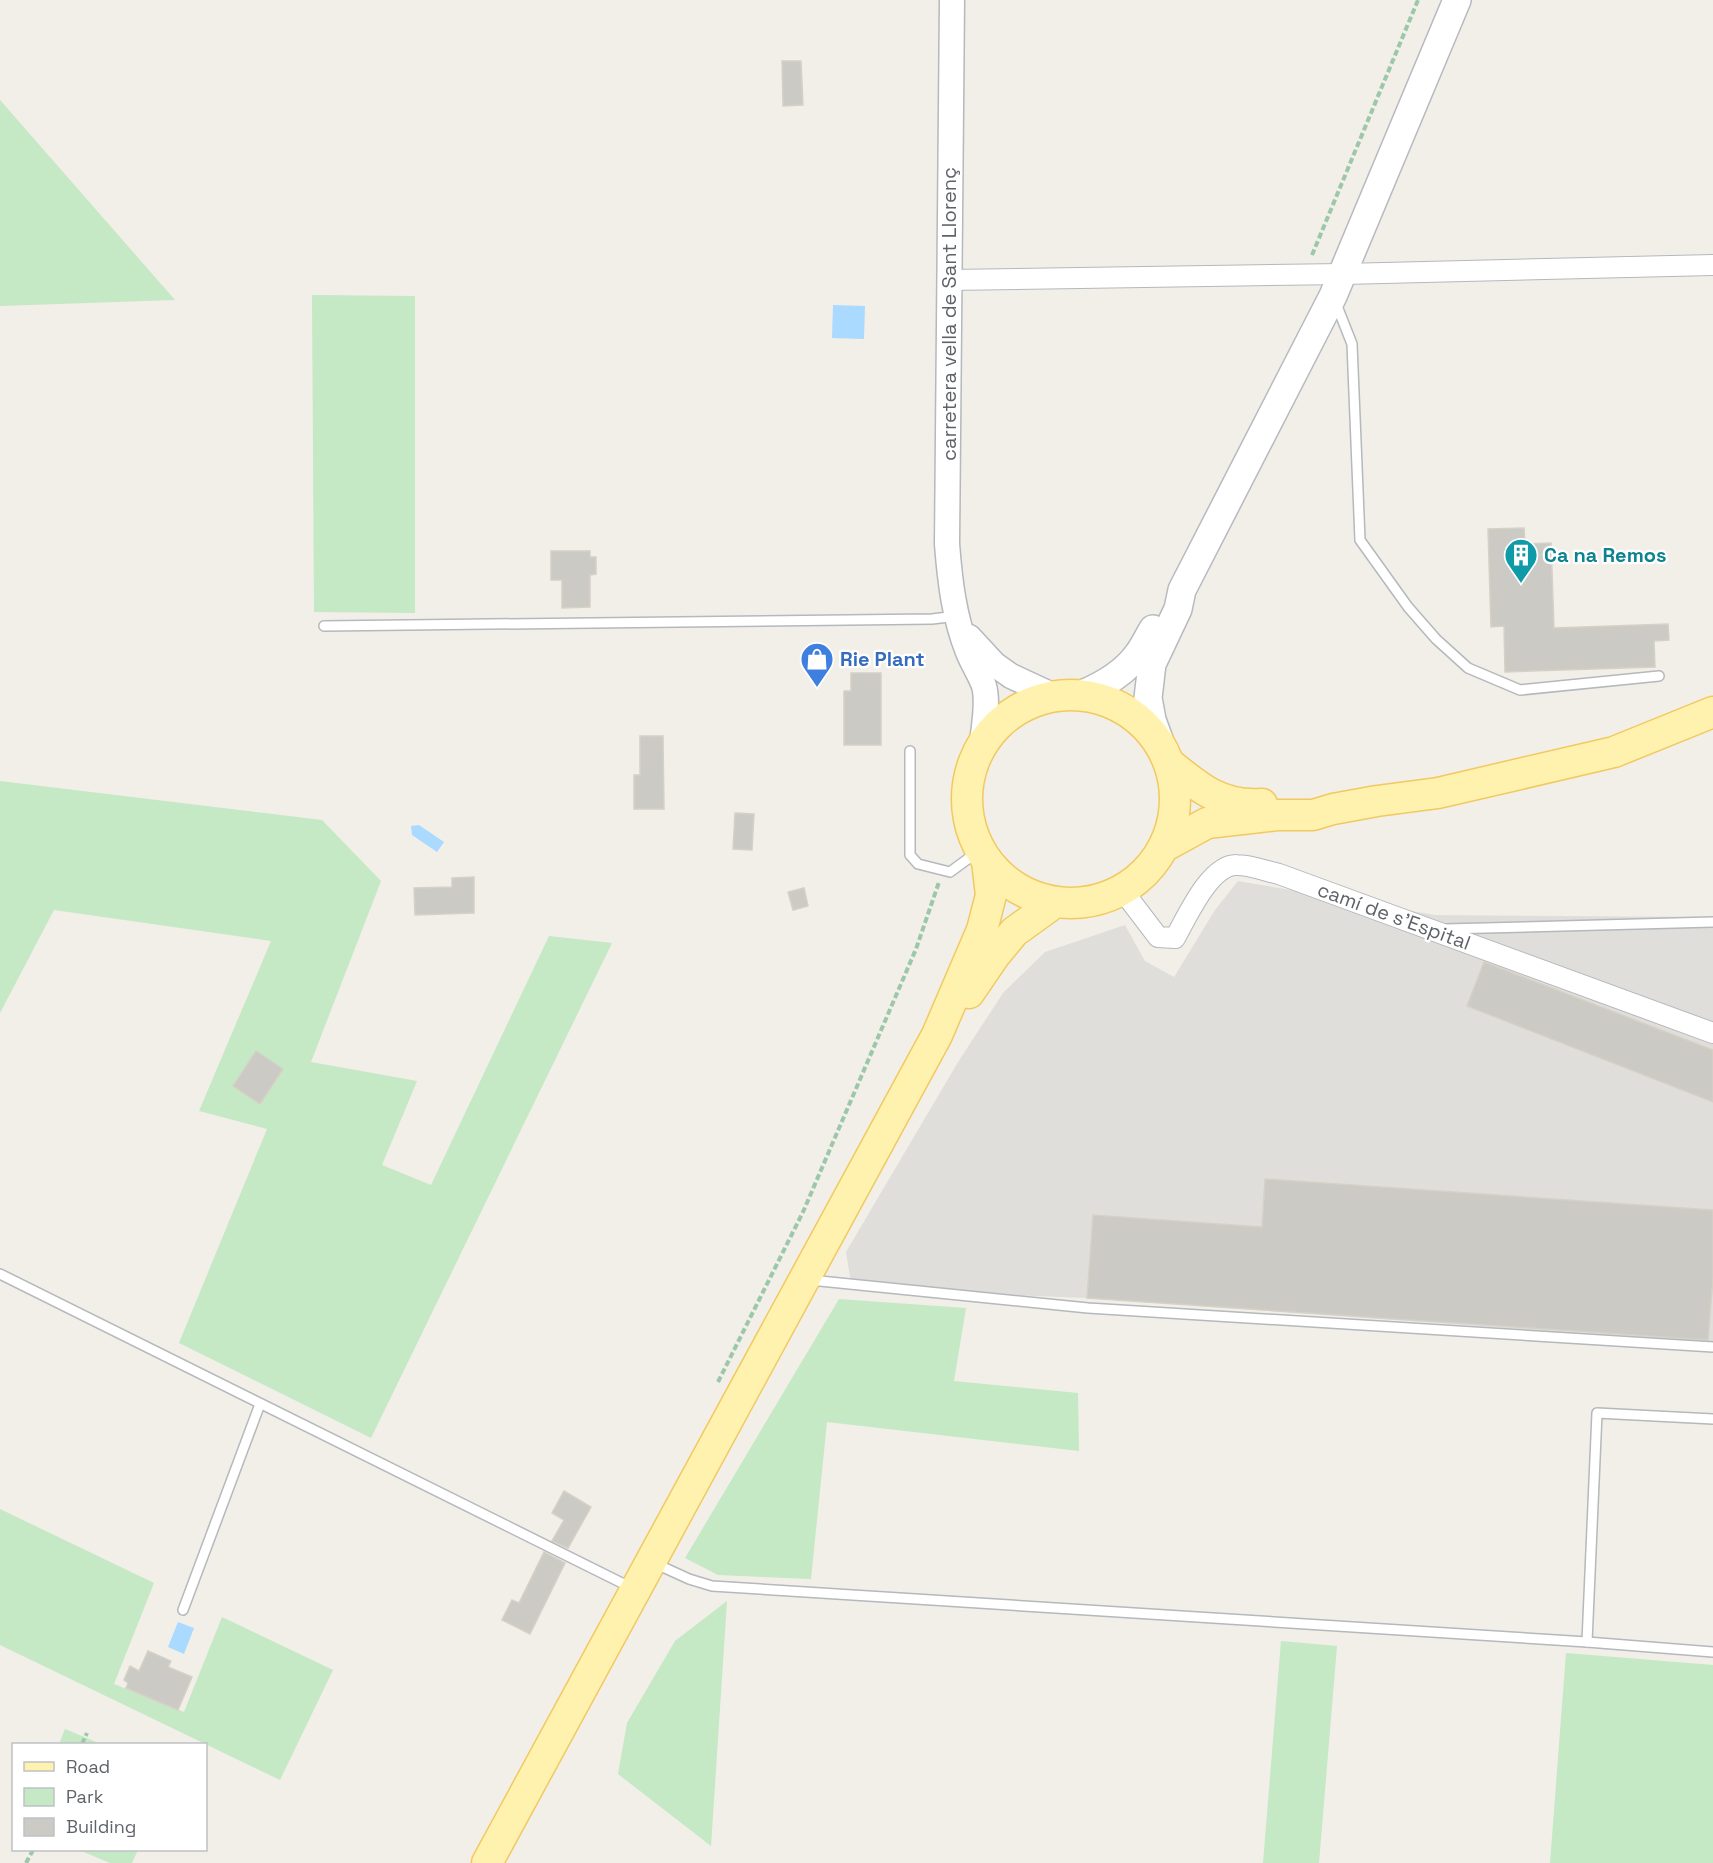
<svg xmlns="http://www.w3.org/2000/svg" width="1713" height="1863" font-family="'Space Grotesk',sans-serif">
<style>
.industrial{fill:#e0deda}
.green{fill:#c5e8c5}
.water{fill:#aadaff}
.building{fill:#cccac5;stroke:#d6d1c6;stroke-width:1.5}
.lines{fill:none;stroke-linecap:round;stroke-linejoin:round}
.service-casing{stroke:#b5b8bc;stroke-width:12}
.minor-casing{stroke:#b5b8bc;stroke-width:22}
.tertiary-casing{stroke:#b5b8bc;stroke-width:27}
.secondary-casing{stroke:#b6babf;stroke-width:30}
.primary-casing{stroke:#f2c960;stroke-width:33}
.path{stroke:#9cc7a9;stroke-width:4;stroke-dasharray:6 3;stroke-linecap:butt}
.service{stroke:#fff;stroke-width:9}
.minor{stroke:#fff;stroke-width:20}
.tertiary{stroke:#fff;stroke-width:24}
.secondary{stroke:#fff;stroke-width:27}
.primary{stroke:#fff2af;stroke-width:30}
.labels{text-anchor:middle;stroke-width:4.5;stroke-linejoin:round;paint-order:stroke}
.street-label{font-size:20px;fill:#5f6368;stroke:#fff}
.culture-label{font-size:20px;font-weight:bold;fill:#0d838f;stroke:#fff;text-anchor:start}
.shop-label{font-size:20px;font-weight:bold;fill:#366cbe;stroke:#fff;text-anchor:start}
</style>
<rect width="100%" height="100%" fill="#f1efe8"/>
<polygon class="industrial" points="1238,881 1435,915 1713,917 1713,1343 1087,1298 852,1289 846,1252 958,1062 1003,993 1045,952 1125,925 1145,961 1174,977 1215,910"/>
<g class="green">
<polygon points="0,100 175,300 0,306"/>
<polygon points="312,295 415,296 415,613 314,612"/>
<polygon points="0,781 322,820 381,881 311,1062 417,1081 382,1165 431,1185 549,936 612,943 371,1438 179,1343 267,1129 199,1111 271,941 54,910 0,1013"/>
<polygon points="839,1299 966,1308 954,1381 1078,1393 1079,1451 827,1422 811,1579 718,1575 685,1558"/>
<polygon points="0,1509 154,1583 114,1684 184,1712 222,1617 333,1670 280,1780 0,1645"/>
<polygon points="727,1601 711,1846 618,1774 627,1723 675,1641"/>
<polygon points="1281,1641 1337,1646 1319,1863 1263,1863"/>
<polygon points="1566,1653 1713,1665 1713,1863 1550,1863"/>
<polygon points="65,1729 101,1744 59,1744"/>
<polygon points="79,1850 138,1850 132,1863 110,1863"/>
</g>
<g class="water">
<polygon points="833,305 865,306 864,339 832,338"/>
<polygon points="419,825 444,842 437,852 412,835 411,826"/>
<polygon points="178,1622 194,1628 184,1654 168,1647"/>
</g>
<g class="building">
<polygon points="782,61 801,61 803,105 783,106"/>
<polygon points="1524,528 1525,544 1551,543 1554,628 1668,624 1669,640 1654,641 1655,667 1505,672 1504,626 1491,627 1488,529"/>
<polygon points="551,551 590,551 590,557 596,557 596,574 590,575 590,607 562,608 562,580 551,580"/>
<polygon points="851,673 881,673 881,745 844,745 844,691 851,691"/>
<polygon points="640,736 663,736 664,809 634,809 634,775 640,775"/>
<polygon points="735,813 754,814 752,850 733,849"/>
<polygon points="474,877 474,913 415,915 414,888 452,887 452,878"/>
<polygon points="804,888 808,906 793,910 788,892"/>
<polygon points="1484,962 1713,1050 1713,1102 1467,1006"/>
<polygon points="256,1051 283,1069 260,1104 233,1086"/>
<polygon points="1265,1179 1713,1210 1713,1278 1708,1340 1087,1298 1093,1215 1262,1227"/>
<polygon points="564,1491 591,1507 568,1548 552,1541 564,1520 552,1513"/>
<polygon points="544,1552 565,1563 530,1634 502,1620 512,1600 519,1603"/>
<polygon points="148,1651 171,1661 168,1667 192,1677 178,1710 126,1688 128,1683 124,1680 130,1666 139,1671"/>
</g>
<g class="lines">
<defs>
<g id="service">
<polyline points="1335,301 1352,344 1360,540 1408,607 1436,639 1468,668 1520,690 1659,676"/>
<polyline points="324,626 932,619 957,616"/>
<polyline points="910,751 910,855 918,864 950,872 980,850"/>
<polyline points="1445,929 1713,922"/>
<polyline points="0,1274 632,1588"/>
<polyline points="810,1280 1088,1308 1713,1347"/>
<polyline points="654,1563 689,1579 712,1586 1587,1642 1597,1413 1713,1419"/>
<polyline points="183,1610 260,1404"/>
<polyline points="1587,1642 1713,1652"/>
</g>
<g id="minor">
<polyline points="949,280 1343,274 1713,265"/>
<path d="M1123,891L1158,937L1175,938C1187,917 1210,864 1237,865C1250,865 1266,871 1279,874L1713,1033"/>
</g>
<g id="tertiary">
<path d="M952,0L947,544C950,582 954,617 968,652C972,663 980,674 984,686C989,704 983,727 982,745"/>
<polyline points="969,637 994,664 1011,676 1054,696"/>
</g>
<g id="secondary">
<path d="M1080,695C1102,686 1124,674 1138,654C1144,646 1148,637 1153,629"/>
<polyline points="1160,742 1152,720 1148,698 1152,664 1178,609 1182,590 1333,296 1457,0"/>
</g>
<g id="primary">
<circle cx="1071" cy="799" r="104"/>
<path d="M1170,764C1199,788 1222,807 1262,804"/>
<polyline points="1165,846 1207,823 1277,815 1313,815 1333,809 1377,801 1438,793 1614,752 1713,712"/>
<polyline points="969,993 995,955 1014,932 1054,903"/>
<polyline points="487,1863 937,1035 982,930 991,895 987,861"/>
</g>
</defs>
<use href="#service" class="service-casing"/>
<use href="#minor" class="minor-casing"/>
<use href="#tertiary" class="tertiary-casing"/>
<use href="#secondary" class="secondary-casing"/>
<use href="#primary" class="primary-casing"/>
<g class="path">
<polyline points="1312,255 1418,0"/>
<polyline points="718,1382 803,1212 916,949 939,882"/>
<polyline points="82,1744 87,1733"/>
<polyline points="26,1863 33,1850"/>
</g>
<use href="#service" class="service"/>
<use href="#minor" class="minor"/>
<use href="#tertiary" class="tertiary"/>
<use href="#secondary" class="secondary"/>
<use href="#primary" class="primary"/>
</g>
<defs>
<symbol id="building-pin" viewBox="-11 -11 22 30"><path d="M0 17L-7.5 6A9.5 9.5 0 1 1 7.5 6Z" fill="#0f9aa8" stroke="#fff"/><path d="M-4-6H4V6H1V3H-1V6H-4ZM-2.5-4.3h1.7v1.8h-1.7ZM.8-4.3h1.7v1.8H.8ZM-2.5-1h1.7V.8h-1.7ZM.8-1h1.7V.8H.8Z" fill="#fff"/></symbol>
<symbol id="shop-pin" viewBox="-11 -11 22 30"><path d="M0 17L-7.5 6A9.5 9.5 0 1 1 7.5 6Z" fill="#3f7fe0" stroke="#fff"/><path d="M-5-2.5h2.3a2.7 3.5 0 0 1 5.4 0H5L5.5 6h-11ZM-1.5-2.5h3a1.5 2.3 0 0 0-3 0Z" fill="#fff"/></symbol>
</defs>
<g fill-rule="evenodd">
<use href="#building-pin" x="1502" y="536" width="38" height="52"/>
<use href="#shop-pin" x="798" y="640" width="38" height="52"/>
</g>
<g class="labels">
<g class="street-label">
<text transform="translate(949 314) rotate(-90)" y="7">carretera vella de Sant Llorenç</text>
<text transform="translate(1394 916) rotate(20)" y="7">camí de s'Espital</text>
</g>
<g class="culture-label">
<text x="1544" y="562">Ca na Remos</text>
</g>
<g class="shop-label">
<text x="840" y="666">Rie Plant</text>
</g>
</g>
<rect x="12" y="1743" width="195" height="108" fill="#ffffff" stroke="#bfc1c3" stroke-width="1.5"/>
<rect x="24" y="1762" width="30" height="9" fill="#fff2af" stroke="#bfc1c3" stroke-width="1.5"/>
<text x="66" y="1773" font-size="18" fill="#5f6368">Road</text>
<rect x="24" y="1788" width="30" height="18" fill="#c5e8c5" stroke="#bfc1c3" stroke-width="1.5"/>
<text x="66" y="1803" font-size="18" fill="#5f6368">Park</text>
<rect x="24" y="1818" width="30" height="18" fill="#cccac5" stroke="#bfc1c3" stroke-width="1.5"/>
<text x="66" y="1833" font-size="18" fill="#5f6368">Building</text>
</svg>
